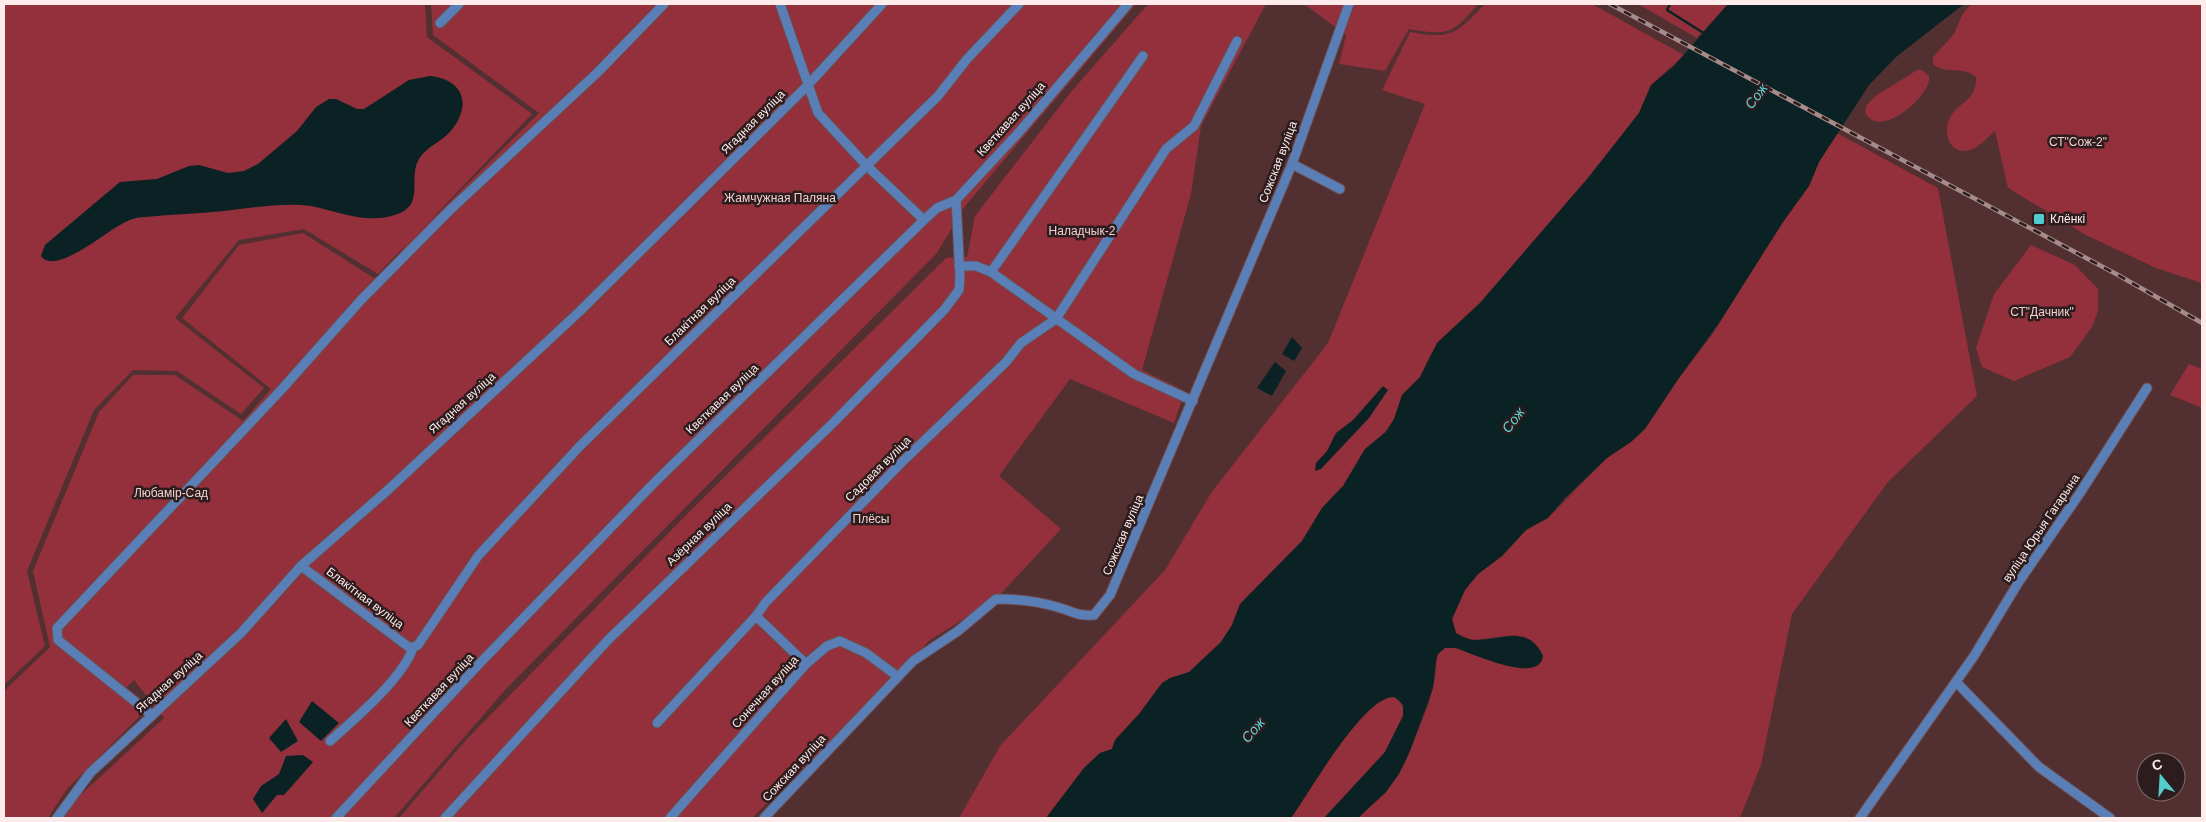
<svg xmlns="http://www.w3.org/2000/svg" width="2206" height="822" font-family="Arial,sans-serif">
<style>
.green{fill:#93303b}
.water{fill:#0a2223}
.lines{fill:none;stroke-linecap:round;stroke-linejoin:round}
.stream{stroke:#0a2223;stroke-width:2.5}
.street-casing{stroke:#6e4d4e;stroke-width:11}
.street{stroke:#597fb6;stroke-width:9}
.rail-casing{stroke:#a68b8b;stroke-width:4.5}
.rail{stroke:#2d1c1d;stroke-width:2.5;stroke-dasharray:8;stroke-linecap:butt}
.poi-dot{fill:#52cdcf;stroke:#2d1c1d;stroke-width:2}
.labels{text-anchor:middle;stroke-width:5;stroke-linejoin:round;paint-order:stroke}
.street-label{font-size:12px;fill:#feebeb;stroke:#2d1c1d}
.park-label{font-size:12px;fill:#f0d0d0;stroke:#2d1c1d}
.poi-label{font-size:12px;fill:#feebeb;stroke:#2d1c1d;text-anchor:start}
.water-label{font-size:14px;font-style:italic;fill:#5dd7da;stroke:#2d1c1d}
</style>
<rect width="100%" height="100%" fill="#522f30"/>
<g class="green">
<polygon points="4,4 425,4 427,37 532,114 421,230 539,113 433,35 431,4 1136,4 965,206 937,253 505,690 394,818 64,818 76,799 164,718 134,680 122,692 141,715 67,789 48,818 4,818 4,691 50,647 33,571 99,412 133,375 175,375 243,421 271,389 182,318 239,245 303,233 377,280 407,244 378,274 304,229 239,240 175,318 264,388 241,414 177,371 133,370 94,410 27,571 45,646 4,685"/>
<polygon points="1148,4 1266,4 1201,126 1191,194 1142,370 1185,391 1174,423 1070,379 999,476 1061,529 996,599 930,640 897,676 752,818 399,818 466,740 692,509 946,258 967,257 975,216 1070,93"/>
<path d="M1304,4H1478C1453,34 1448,36 1409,29L1385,71L1339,64L1346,35Z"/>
<path d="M1485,4H1592L1684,55L1651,85L1639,113L1588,178L1480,303L1443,337L1431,354L1420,377L1402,395L1394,419L1385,432L1365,449L1343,486L1322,508L1302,541L1240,604L1232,625L1221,642L1189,673L1158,688L1139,714L1117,738L1112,749L1100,753L1084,768L1046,818H959L1000,746L1165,570L1211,493L1328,343L1425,104L1382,90L1410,32C1452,40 1457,33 1485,4Z"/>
<polygon points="1638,4 1728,4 1697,38"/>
<path d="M1971,4H2202V283L2156,268L2086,235L2008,188L1995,131C1987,138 1980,147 1970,150C1948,156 1941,129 1952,114C1958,105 1968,102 1973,92C1976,86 1976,82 1976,77C1962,65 1945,75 1933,64V57L1954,34L1962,15Z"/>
<path d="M1917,70H1922L1929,76C1933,94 1879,142 1865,112L1866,106L1874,97Z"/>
<polygon points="1837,133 1938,188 1977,396 1888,482 1792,614 1761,765 1740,818 1358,818 1386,792 1405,763 1429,703 1435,678 1436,660 1440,651 1445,648 1456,648 1522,669 1543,656 1538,647 1515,635 1472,640 1456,633 1452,619 1465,590 1478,574 1502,556 1526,530 1554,512 1607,458 1621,448 1679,378 1712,335 1783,222 1809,186 1819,162"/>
<polygon points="2031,245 2075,265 2098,289 2098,311 2092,327 2070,357 2014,381 1982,367 1976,348 1994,294"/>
<polygon points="2189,364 2202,369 2202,408 2170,395"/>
<path d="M1389,696L1400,700L1404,711L1403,716L1385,752L1377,762L1324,818H1291C1310,790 1359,706 1389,696Z"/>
</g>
<g class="water">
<path d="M1728,4H1964L1896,57L1869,85L1819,162L1809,186L1783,222L1719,323L1679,378L1645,429L1631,442L1607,458L1566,497L1548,518L1526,530L1502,556L1478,574L1465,590L1452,619L1456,633C1484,655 1524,614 1543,656C1540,685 1473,654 1456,648H1445L1437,655L1433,688L1410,751L1399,774L1386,792L1358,818H1324L1385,752L1403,716V705L1395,697C1364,694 1309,794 1291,818H1046L1084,768L1100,753L1112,749L1115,740L1139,714L1162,683L1170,678L1189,672L1221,642L1232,625L1240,604L1302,541L1322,508L1343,486L1365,449L1386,432L1394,419L1402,395L1420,377L1437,343L1480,303L1588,178L1639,113L1651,85L1674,66Z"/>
<path d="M430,76C465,80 472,106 450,132C441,142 426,147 419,159C408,177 424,203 400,213C369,226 341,212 311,206C282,202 253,208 224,211C198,214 172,214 145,217C136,217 128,220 120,225C106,232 54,276 41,256L45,245L120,182L157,179L189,166L199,165L228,173L244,171L258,164L297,131L316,107L329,99H336L357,109H364L409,80Z"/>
<polygon points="1292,337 1302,348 1294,361 1282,354"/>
<polygon points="1275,362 1286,371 1272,396 1257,388"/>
<polygon points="1383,386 1388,390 1369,418 1321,469 1315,471 1316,463 1327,451 1336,433 1353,420"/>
<polygon points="312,701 339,723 321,741 299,722"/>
<polygon points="286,719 298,741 281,752 269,738"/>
<polygon points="303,755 313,762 284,795 277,795 262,813 253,799 261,786 279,774 286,756"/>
</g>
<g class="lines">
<polyline class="stream" points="1670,4 1667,10 1702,32"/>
<defs>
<g id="street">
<polyline points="780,4 818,113 866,165 924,220"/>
<polyline points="440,23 459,4"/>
<polyline points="1292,164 1340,189"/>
<polyline points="959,266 976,266 991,272 1134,374 1193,401"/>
<polyline points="991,272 1143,56"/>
<polyline points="301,566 410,648 418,645 478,556 580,446 938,96 967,59 1019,4"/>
<polyline points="806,664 756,616 766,602 901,463 1006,362 1021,343 1056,319 1166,149 1194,126 1237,41"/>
<polyline points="1956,682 2039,767 2110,818"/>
<polyline points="152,715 58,640 57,628 282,389 361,300 450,210 598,72 664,4"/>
<polyline points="657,723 756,616"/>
<path d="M330,741C355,719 402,679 413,648"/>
<polyline points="57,818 90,773 241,633 301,566 389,489 580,311 808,85 882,4"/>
<polyline points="336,818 480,663 655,482 924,220 937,208 956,200 1020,131 1128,4"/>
<polyline points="445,818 608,640 833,423 944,310 959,290 960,277 956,200"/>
<polyline points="670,818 806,664 827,646 840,641 866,653 897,676"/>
<path d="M764,818L913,661L958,631L996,599C1017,599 1037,601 1057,607C1075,612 1075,616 1094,615L1110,595L1292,164L1349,4"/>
<polyline points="1860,818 1974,656 2018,583 2080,493 2147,388"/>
</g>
</defs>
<use href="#street" class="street-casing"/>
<use href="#street" class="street"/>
<defs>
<polyline id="rail" points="1610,4 2118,275 2202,323"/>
</defs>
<use href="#rail" class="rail-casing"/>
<use href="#rail" class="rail"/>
</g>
<rect class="poi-dot" x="2033" y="213" width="12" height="12" rx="2.5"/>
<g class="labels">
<g class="street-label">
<text transform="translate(1011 119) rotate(-48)" y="4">Кветкавая вуліца</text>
<text transform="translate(753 122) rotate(-45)" y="4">Ягадная вуліца</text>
<text transform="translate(1278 162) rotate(-69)" y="4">Сожская вуліца</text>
<text transform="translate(700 311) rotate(-44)" y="4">Блакітная вуліца</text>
<text transform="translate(722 399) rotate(-44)" y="4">Кветкавая вуліца</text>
<text transform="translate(462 403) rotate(-42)" y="4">Ягадная вуліца</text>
<text transform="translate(878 469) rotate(-45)" y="4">Садовая вуліца</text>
<text transform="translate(2041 528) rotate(-56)" y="4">вуліца Юрыя Гагарына</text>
<text transform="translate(699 534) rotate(-44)" y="4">Азёрная вуліца</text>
<text transform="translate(1123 535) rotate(-67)" y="4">Сожская вуліца</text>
<text transform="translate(365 598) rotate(37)" y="4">Блакітная вуліца</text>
<text transform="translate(169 682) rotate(-42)" y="4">Ягадная вуліца</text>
<text transform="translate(439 690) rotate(-47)" y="4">Кветкавая вуліца</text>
<text transform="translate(765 692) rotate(-48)" y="4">Сонечная вуліца</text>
<text transform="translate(794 768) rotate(-47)" y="4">Сожская вуліца</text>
</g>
<g class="park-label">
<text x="2078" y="146">СТ"Сож-2"</text>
<text x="780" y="202">Жамчужная Паляна</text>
<text x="1082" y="235">Наладчык-2</text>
<text x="2042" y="316">СТ"Дачник"</text>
<text x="171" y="497">Любамір-Сад</text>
<text x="871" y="523">Плёсы</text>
</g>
<g class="poi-label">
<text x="2050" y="223">Клёнкі</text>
</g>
<g class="water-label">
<text transform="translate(1756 96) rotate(-53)" y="5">Сож</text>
<text transform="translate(1513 420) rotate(-53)" y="5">Сож</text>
<text transform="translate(1253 730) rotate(-50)" y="5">Сож</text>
</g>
</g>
<rect width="2206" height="822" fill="none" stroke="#feebeb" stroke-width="10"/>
<g transform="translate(2161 777) rotate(342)"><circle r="24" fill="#2d1c1d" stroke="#816f6f"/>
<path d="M0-4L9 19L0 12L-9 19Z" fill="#52cdcf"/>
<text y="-8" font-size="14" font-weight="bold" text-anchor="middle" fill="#feebeb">С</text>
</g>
</svg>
